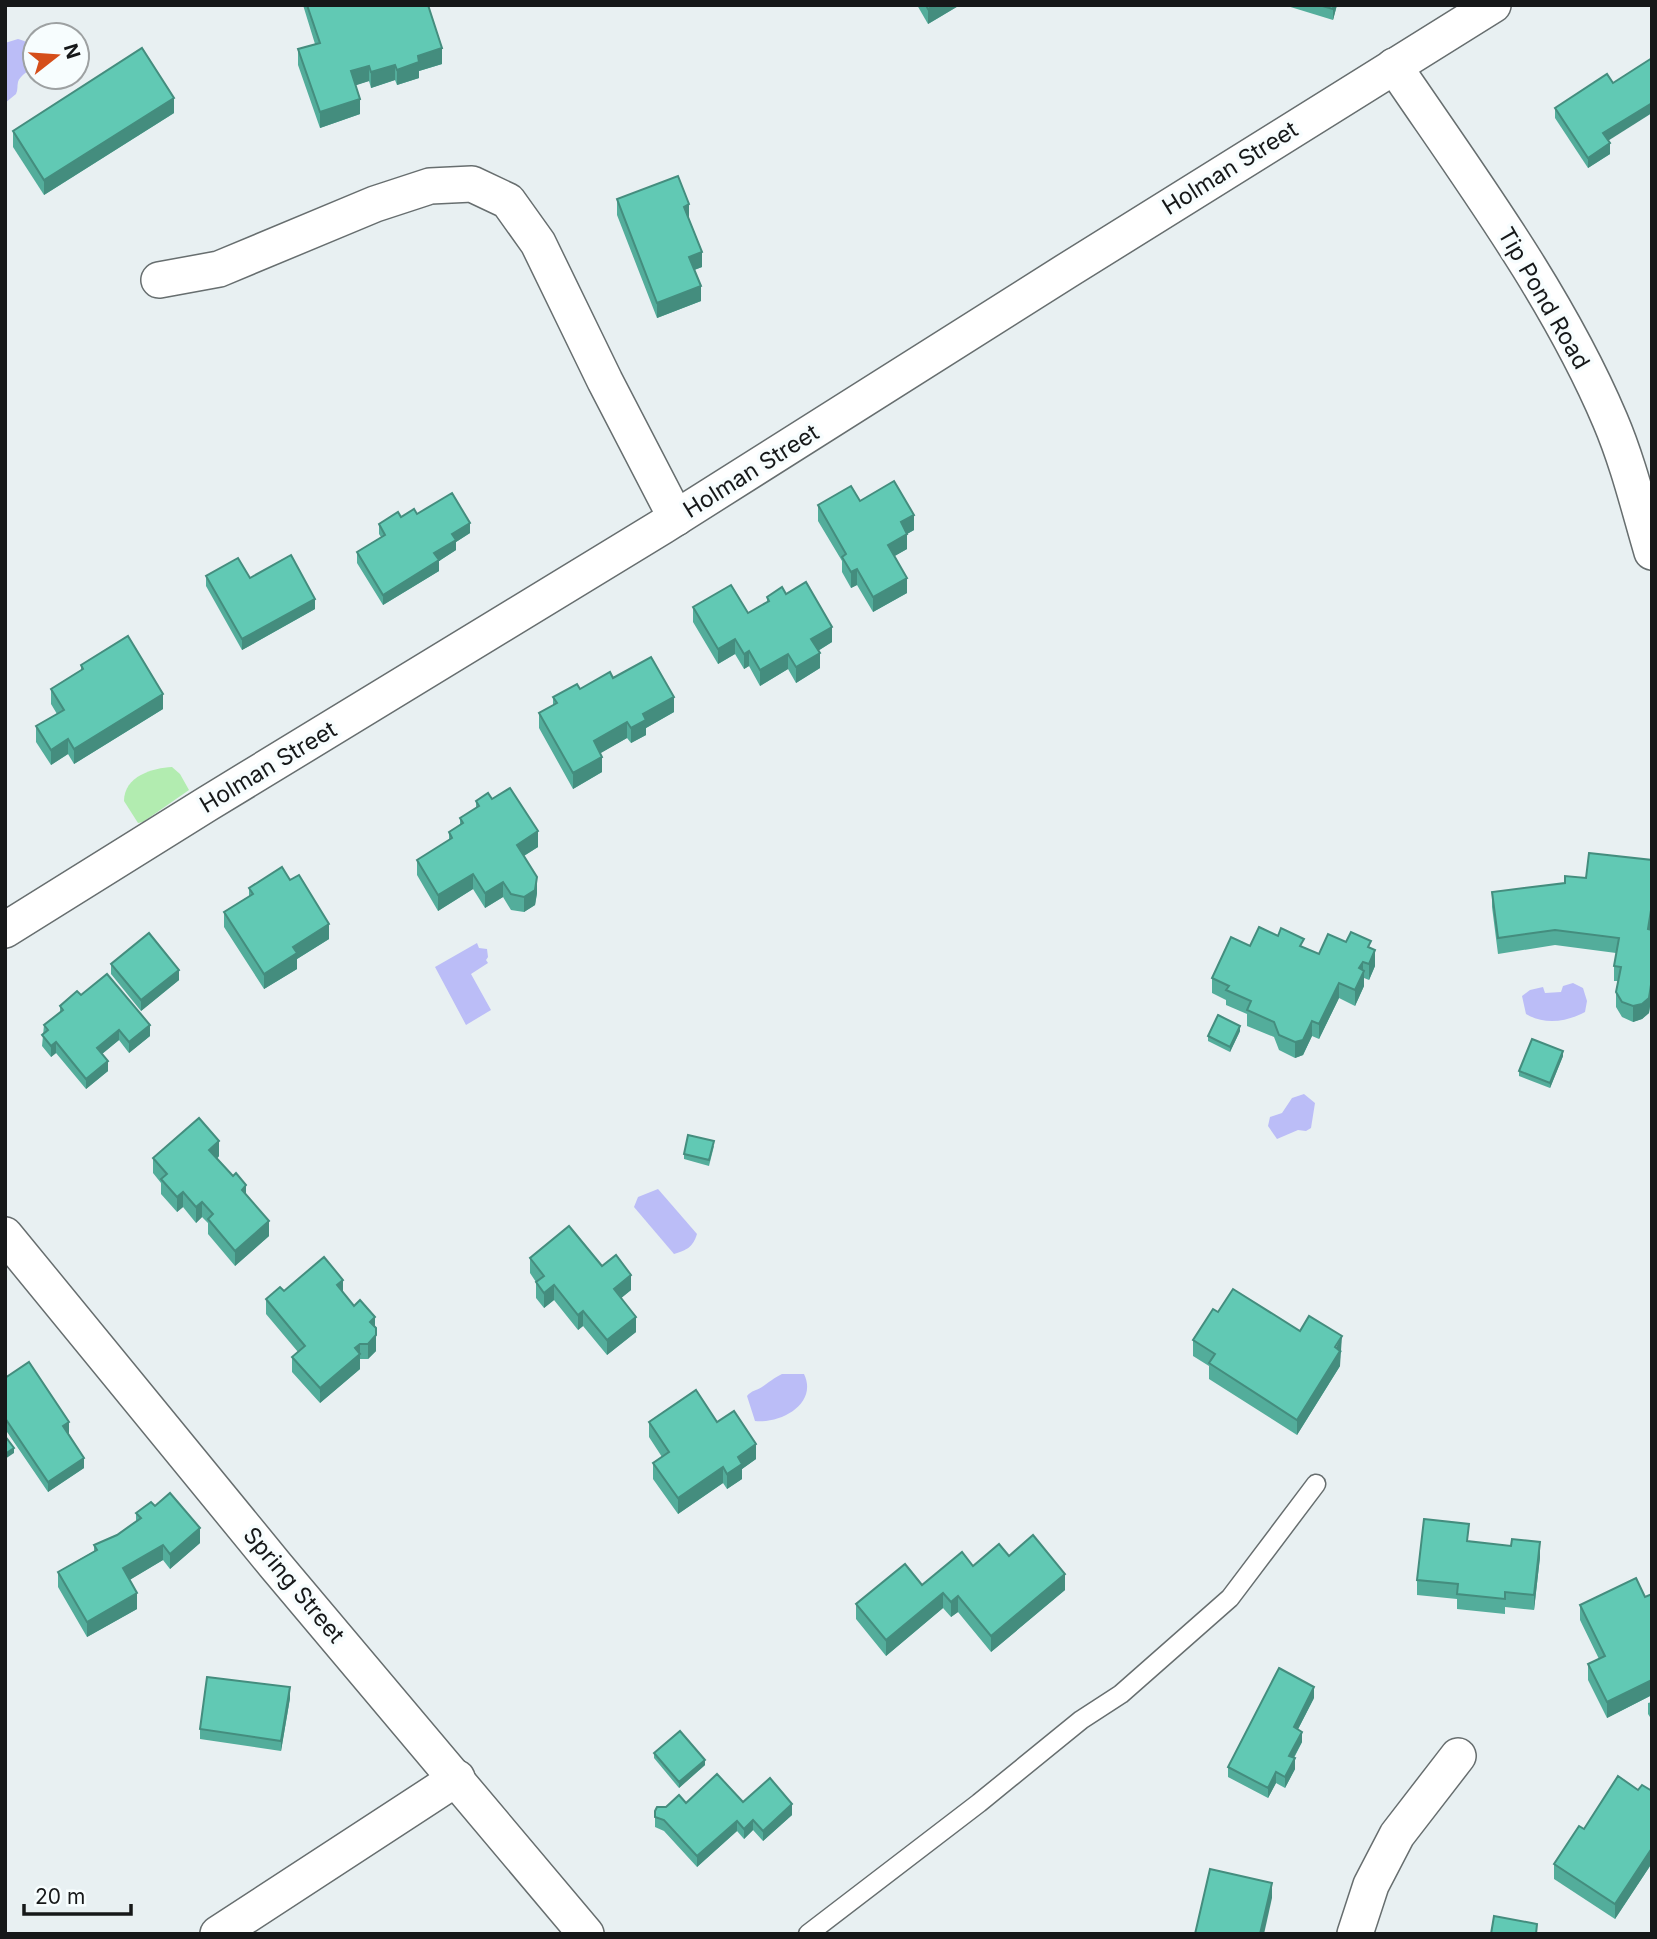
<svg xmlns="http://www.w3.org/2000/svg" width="1657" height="1939" font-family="Inter,sans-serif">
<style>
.green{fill:#b2ecb0}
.water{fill:#bbbdf7}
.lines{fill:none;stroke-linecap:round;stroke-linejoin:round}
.service-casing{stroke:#676e6f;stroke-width:21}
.minor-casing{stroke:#676e6f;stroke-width:38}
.service{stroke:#fff;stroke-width:18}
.minor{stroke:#fff;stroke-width:35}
.wall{fill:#53ad9b}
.shaded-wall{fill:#448d7e}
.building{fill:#61c9b4;stroke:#448d7e;stroke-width:2}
.labels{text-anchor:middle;stroke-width:7;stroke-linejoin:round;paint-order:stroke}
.street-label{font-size:23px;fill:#161819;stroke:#f7fdfe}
</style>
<rect width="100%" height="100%" fill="#e8f0f2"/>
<path class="green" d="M172,767L180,774L189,790L143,822L138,823L124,801C124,776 153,768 172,767Z"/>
<g class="water">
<path d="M18,39C25,41 29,42 32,49C44,69 22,70 18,82C17,86 18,90 16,94L5,103V43Z"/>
<polygon points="477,943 479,948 487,949 488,957 486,960 488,963 471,974 491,1010 466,1025 435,967"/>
<path d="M1573,983L1583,988L1587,1001L1585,1012C1567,1022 1544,1025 1526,1014L1522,996L1530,990L1543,987L1545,993L1561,992L1563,986Z"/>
<polygon points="1304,1094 1315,1103 1311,1128 1306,1131 1298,1130 1277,1139 1268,1126 1270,1117 1282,1113 1292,1098"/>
<path d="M658,1189L697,1234C693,1247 687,1250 674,1254L634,1207L638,1197Z"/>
<path d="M782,1374H804C818,1403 782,1424 755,1421L747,1396C752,1390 756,1391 762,1387C769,1382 774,1378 782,1374Z"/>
</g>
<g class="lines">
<defs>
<polyline id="service" points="808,1934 979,1803 1081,1720 1121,1694 1230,1598 1316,1484"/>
<g id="minor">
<path d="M1394,66C1470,178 1557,295 1610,420C1628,462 1639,508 1652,552"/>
<polyline points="159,280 219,269 375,204 430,186 472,184 508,201 538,243 605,381 676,518"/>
<polyline points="5,930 207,804 663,526 1068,270 1493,5"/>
<polyline points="5,1235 276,1566 586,1934"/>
<polyline points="218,1934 457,1778"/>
<polyline points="1355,1934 1371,1885 1397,1835 1458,1756"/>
</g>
</defs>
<use href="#service" class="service-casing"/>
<use href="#minor" class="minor-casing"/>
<use href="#service" class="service"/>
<use href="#minor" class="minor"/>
</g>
<g class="wall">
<polygon points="303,5 428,5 442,64 419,71 419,78 397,85 395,80 371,88 369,81 355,85 360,114 320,128 298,65 298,49 315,44"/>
<polygon points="917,5 960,5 928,24"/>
<polygon points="1284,5 1337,5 1333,20"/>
<polygon points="1555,108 1608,140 1610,154 1588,168 1555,118"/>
<polygon points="174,113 44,195 13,147 13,131"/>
<polygon points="617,199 689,219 702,267 694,270 701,301 657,318 617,215"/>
<polygon points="860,501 914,530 907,534 907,549 894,556 907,593 873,612 857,585 851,588 842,572 842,561 818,521 818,505"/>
<polygon points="417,514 470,533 456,542 456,550 439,561 439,571 383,605 357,563 357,552 381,537 379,534 379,524 401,517"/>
<polygon points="206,576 250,578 315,609 242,650 206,586"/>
<polygon points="767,597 832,642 818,651 820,668 796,683 788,669 760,686 749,666 744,669 735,654 718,664 693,622 693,607 748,613 767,602"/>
<polygon points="81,665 163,709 74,764 68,754 51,765 36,742 36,726 57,714 51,704 51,689 81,671"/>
<polygon points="613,678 674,712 646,728 646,735 631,743 627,738 600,753 602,772 573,789 539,728 539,713 553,705 553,697"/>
<polygon points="492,799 538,847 524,856 537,893 535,905 524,912 511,910 503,897 485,908 473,889 438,911 417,875 417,860 449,840 449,832 460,825 460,818 476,808 476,801"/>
<polygon points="1652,860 1652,919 1650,929 1652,930 1652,993 1649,1013 1642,1019 1633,1022 1622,1017 1616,1007 1616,992 1618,981 1614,981 1614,966 1616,953 1555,945 1498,954 1492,907 1492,892 1565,883"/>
<polygon points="290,880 329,939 297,959 297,969 264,989 224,927 224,912 249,896 249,888"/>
<polygon points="1346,942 1371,949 1375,966 1369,980 1364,978 1364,986 1355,1006 1339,998 1319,1039 1312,1036 1303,1055 1295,1058 1279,1050 1274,1037 1247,1026 1247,1014 1226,1005 1226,1000 1212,993 1212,978 1250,946 1304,947 1319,954"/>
<polygon points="111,964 179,980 141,1011 111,974"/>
<polygon points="81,995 150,1036 129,1053 119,1040 102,1054 108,1071 86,1089 56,1053 51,1057 42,1046 44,1025 60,1012 60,1006"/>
<polygon points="1240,1031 1230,1052 1208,1041 1208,1036"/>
<polygon points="1563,1056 1550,1088 1519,1076 1519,1071"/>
<polygon points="714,1146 709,1166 684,1159 684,1154"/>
<polygon points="219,1156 217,1159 246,1195 269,1236 235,1266 208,1234 208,1223 202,1217 196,1223 183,1207 177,1212 161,1194 161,1183 153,1173 153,1158"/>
<polygon points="530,1258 602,1266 631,1290 621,1298 636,1332 607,1355 583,1326 578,1330 554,1300 544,1308 536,1298 536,1282 530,1273"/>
<polygon points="284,1291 343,1293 375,1327 376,1351 368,1359 360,1359 360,1369 320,1403 292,1372 292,1357 298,1352 266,1314 266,1299"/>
<polygon points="1218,1312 1300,1331 1342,1351 1340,1354 1340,1366 1297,1435 1209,1379 1209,1366 1193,1356 1193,1340"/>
<polygon points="5,1378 69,1433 68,1434 84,1468 48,1492 5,1429"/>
<polygon points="649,1422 717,1422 756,1459 742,1469 742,1479 727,1489 723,1483 678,1514 653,1479 653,1463 662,1457 649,1437"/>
<polygon points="155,1506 200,1543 170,1569 163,1560 129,1580 137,1609 87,1637 58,1587 58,1572 94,1551 94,1545 117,1535 136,1521 136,1513"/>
<polygon points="1469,1541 1540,1557 1534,1610 1505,1607 1505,1614 1457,1609 1457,1599 1417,1595 1417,1580"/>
<polygon points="1009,1556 1065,1590 991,1652 958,1612 951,1617 943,1608 886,1656 856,1619 856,1604 922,1585 973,1566"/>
<polygon points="1652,1594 1652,1695 1607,1718 1588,1680 1588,1664 1599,1659 1580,1620 1580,1605 1645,1597"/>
<polygon points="290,1698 281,1751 200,1739 200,1729"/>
<polygon points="1314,1698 1298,1729 1302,1742 1294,1758 1295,1769 1285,1788 1276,1783 1268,1798 1228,1777 1228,1767"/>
<polygon points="1652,1702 1652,1720 1648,1714 1648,1703"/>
<polygon points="654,1753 705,1765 679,1788 654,1758"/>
<polygon points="1638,1790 1652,1791 1652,1863 1615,1919 1554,1879 1554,1864 1584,1829"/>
<polygon points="743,1802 792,1815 763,1841 753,1830 744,1839 737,1831 697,1867 664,1831 655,1827 655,1811 666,1807 686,1803"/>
</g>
<g class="shaded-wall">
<polygon points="934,5 960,5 928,24 928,9"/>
<polygon points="1334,5 1337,5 1333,20 1333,9"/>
<polygon points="442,48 442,64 419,71 419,78 397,85 397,70 418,56"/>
<polygon points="395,65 395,80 371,88 371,72"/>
<polygon points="369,66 369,81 351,87 351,71"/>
<polygon points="174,98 174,113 44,195 44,180"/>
<polygon points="360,99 360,114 320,128 320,112"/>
<polygon points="1652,103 1652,113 1603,144 1603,133"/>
<polygon points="1610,143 1610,154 1588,168 1588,158"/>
<polygon points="689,204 689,220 684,207"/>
<polygon points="702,252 702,267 689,272 689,257"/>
<polygon points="701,286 701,301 657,318 657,303"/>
<polygon points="914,515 914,530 907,534 907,549 888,560 888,545 901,522"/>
<polygon points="470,523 470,533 456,542 456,550 439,561 439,571 383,605 383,595 434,553 452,534"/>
<polygon points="857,569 857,585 851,588 851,572"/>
<polygon points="907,578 907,593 873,612 873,597"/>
<polygon points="315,599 315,609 242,650 242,639"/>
<polygon points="832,627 832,642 811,655 811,639"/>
<polygon points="735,639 735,654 718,664 718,649"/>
<polygon points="749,651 749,666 744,669 744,654"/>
<polygon points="820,653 820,668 796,683 796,667"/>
<polygon points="788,654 788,669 760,686 760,670"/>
<polygon points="163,694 163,709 74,764 74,749"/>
<polygon points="674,697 674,712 646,728 646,735 631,743 631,728 643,714"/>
<polygon points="627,722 627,738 594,757 594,741"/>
<polygon points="68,739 68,754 51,765 51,750"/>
<polygon points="602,757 602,772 573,789 573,773"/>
<polygon points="538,831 538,847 517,860 517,845"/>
<polygon points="473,874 473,889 438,911 438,895"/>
<polygon points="537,877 537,893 535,905 524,912 524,897"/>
<polygon points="503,882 503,897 485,908 485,893"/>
<polygon points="1651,904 1651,919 1648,944 1648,929"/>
<polygon points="329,924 329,939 297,959 297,969 264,989 264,974 293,947"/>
<polygon points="1375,950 1375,966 1369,980 1369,964"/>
<polygon points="1363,962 1363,974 1364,971 1364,986 1355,1006 1355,990 1359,968"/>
<polygon points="179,970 179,980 141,1011 141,1000"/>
<polygon points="1652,978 1652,993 1649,1013 1642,1019 1633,1022 1633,1006"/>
<polygon points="1339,983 1339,998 1319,1039 1319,1024"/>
<polygon points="1312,1021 1312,1036 1303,1055 1295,1058 1295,1042"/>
<polygon points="150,1025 150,1036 129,1053 129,1042"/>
<polygon points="1240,1026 1240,1031 1230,1052 1230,1047"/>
<polygon points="119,1030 119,1040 97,1058 97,1048"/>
<polygon points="56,1042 56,1053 51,1057 51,1046"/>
<polygon points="1563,1051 1563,1056 1550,1088 1550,1083"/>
<polygon points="108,1061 108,1071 86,1089 86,1079"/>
<polygon points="219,1141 219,1156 209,1166 209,1150"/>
<polygon points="246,1185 246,1200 242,1190"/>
<polygon points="183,1192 183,1207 177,1212 177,1197"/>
<polygon points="202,1202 202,1217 196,1223 196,1207"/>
<polygon points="269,1221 269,1236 235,1266 235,1251"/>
<polygon points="631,1275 631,1290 614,1304 614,1289"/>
<polygon points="343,1280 343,1295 337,1285"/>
<polygon points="554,1285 554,1300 544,1308 544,1293"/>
<polygon points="583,1311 583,1326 578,1330 578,1315"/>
<polygon points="375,1317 375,1333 370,1322"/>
<polygon points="636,1317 636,1332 607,1355 607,1340"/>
<polygon points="376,1335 376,1351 368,1359 368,1344"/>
<polygon points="1342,1336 1340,1366 1297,1435 1297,1420"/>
<polygon points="360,1344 360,1369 320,1403 320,1388"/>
<polygon points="69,1422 69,1433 63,1437 63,1426"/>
<polygon points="756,1444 756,1459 742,1469 742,1479 727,1489 727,1474 738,1457"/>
<polygon points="14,1448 14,1453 5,1459 5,1454"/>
<polygon points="84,1458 84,1468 48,1492 48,1482"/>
<polygon points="723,1467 723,1483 678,1514 678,1498"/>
<polygon points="200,1528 200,1543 170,1569 170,1554"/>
<polygon points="1540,1542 1540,1557 1534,1610 1534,1595"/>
<polygon points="163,1545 163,1560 123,1584 123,1568"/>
<polygon points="1065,1574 1065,1590 991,1652 991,1636"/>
<polygon points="137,1593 137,1609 87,1637 87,1622"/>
<polygon points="943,1593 943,1608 886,1656 886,1640"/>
<polygon points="958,1596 958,1612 951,1617 951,1602"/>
<polygon points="1652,1680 1652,1695 1607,1718 1607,1702"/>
<polygon points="290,1687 290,1698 281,1751 281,1741"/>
<polygon points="1314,1687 1314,1698 1294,1737 1294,1727"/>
<polygon points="1302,1732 1302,1742 1289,1766 1289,1756"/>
<polygon points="1295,1758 1295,1769 1285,1788 1285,1777"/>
<polygon points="705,1760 705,1765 679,1788 679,1782"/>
<polygon points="1276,1772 1276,1783 1268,1798 1268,1788"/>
<polygon points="792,1804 792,1815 763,1841 763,1831"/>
<polygon points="753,1820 753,1830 744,1839 744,1829"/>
<polygon points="737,1821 737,1831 697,1867 697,1856"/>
<polygon points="1652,1848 1652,1863 1615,1919 1615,1904"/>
<polygon points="1272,1883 1272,1898 1264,1934 1260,1934"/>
</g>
<g class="building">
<polygon points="307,5 428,5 442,48 418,56 419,62 397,70 395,65 371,72 369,66 351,71 360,99 320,112 298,49 320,43"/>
<polygon points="926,5 934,5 928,9"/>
<polygon points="1319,5 1334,5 1333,9"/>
<polygon points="142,48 174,98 44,180 13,131"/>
<polygon points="1652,58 1652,103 1603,133 1610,143 1588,158 1555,108 1607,74 1613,83"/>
<polygon points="678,176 689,204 684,207 702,252 689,257 701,286 657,303 617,199"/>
<polygon points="894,481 914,515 901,522 907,534 888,545 907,578 873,597 857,569 851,572 842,557 846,554 818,505 851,486 860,501"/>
<polygon points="452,493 470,523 452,534 456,540 434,553 439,560 383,595 357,552 385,535 379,524 398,512 401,517 414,509 417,514"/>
<polygon points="291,555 315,599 242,639 206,576 238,558 250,578"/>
<polygon points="806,582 832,627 811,639 820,653 796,667 788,654 760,670 749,651 744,654 735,639 718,649 693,607 731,585 748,613 769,601 767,597 782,587 786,594"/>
<polygon points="128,636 163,694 74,749 68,739 51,750 36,726 64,710 51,689 83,669 81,665"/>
<polygon points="651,657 674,697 643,714 646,720 631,728 627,722 594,741 602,757 573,773 539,713 557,703 553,697 577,684 580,689 610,672 613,678"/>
<polygon points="510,788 538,831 517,845 537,877 535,890 524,897 511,894 503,882 485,893 473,874 438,895 417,860 452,838 449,832 463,823 460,818 479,806 476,801 488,793 492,799"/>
<polygon points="1589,853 1652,860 1652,904 1648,929 1652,930 1652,978 1649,998 1642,1004 1633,1006 1622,1002 1616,992 1621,967 1614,966 1619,938 1555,930 1498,938 1492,892 1565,883 1565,876 1586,878"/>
<polygon points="282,867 290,880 299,875 329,924 293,947 297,953 264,974 224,912 253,894 249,888"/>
<polygon points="1259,927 1278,936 1281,928 1304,939 1300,946 1319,954 1328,934 1346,942 1351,932 1371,941 1368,947 1375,950 1369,964 1363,962 1359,968 1364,971 1355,990 1339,983 1319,1024 1312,1021 1303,1040 1295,1042 1279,1035 1274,1022 1247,1010 1251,1001 1226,990 1229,986 1212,978 1231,937 1250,946"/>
<polygon points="149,933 179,970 141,1000 111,964"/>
<polygon points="107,974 150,1025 129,1042 119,1030 97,1048 108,1061 86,1079 56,1042 51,1046 42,1035 48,1030 44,1025 63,1010 60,1006 77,991 81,995"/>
<polygon points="1218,1015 1240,1026 1230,1047 1208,1036"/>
<polygon points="1532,1039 1563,1051 1550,1083 1519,1071"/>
<polygon points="199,1118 219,1141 209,1150 233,1176 236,1173 246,1185 242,1190 269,1221 235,1251 208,1219 213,1214 202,1202 196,1207 183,1192 177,1197 161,1179 167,1174 153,1158"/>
<polygon points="688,1135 714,1141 709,1160 684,1154"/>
<polygon points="569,1226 602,1266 616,1255 631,1275 614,1289 636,1317 607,1340 583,1311 578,1315 554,1285 544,1293 536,1282 544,1276 530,1258"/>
<polygon points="324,1257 343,1280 337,1285 354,1306 360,1300 375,1317 370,1322 376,1328 376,1335 368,1344 360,1344 355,1348 360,1354 320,1388 292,1357 305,1346 266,1299 280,1287 284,1291"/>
<polygon points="1233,1289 1300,1331 1309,1316 1342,1336 1335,1347 1340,1351 1297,1420 1209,1363 1215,1354 1193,1340 1213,1309 1218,1312"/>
<polygon points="29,1362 69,1422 63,1426 84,1458 48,1482 5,1418 5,1378"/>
<polygon points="696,1390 717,1422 734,1411 756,1444 738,1457 742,1464 727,1474 723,1467 678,1498 653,1463 669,1452 649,1422"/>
<polygon points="5,1436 14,1448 5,1454"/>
<polygon points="170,1493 200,1528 170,1554 163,1545 123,1568 137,1593 87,1622 58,1572 97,1550 94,1545 117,1535 141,1518 136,1513 151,1502 155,1506"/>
<polygon points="1424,1519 1469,1524 1467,1541 1511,1546 1512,1539 1540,1542 1534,1595 1505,1592 1505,1599 1457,1594 1458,1584 1417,1580"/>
<polygon points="1033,1535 1065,1574 991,1636 958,1596 951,1602 943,1593 886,1640 856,1604 905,1564 922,1585 962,1552 973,1566 999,1544 1009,1556"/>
<polygon points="1636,1578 1645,1597 1652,1594 1652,1680 1607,1702 1588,1664 1605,1656 1580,1605"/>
<polygon points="1279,1668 1314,1687 1294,1727 1302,1732 1289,1756 1295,1758 1285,1777 1276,1772 1268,1788 1228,1767"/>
<polygon points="207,1677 290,1687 281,1741 200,1729"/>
<polygon points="680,1731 705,1760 679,1782 654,1753"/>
<polygon points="717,1774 743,1802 770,1778 792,1804 763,1831 753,1820 744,1829 737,1821 697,1856 664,1820 655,1817 655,1811 657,1807 666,1807 679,1795 686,1803"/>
<polygon points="1618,1776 1638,1790 1642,1785 1652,1791 1652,1848 1615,1904 1554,1864 1579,1826 1584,1829"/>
<polygon points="1210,1869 1272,1883 1260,1934 1195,1934"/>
<polygon points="1494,1916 1537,1924 1536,1934 1491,1934"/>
</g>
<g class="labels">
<g class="street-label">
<text transform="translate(1230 168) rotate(-32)" y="8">Holman Street</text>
<text transform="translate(1544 298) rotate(60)" y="8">Tip Pond Road</text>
<text transform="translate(751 471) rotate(-32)" y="8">Holman Street</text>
<text transform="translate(268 767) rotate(-31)" y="8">Holman Street</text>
<text transform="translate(294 1585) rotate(50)" y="8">Spring Street</text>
</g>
</g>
<rect width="1657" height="1939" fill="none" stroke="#161819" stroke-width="14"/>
<g transform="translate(56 56) rotate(73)"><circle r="33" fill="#f7fdfe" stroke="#9da1a2" stroke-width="2"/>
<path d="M0-5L12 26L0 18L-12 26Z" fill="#d54e1a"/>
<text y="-10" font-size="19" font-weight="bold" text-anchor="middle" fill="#161819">N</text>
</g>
<path d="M24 1904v10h107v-10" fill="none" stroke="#161819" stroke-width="3.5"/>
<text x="35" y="1904" font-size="21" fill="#161819" stroke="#f7fdfe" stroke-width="5" paint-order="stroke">20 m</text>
</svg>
